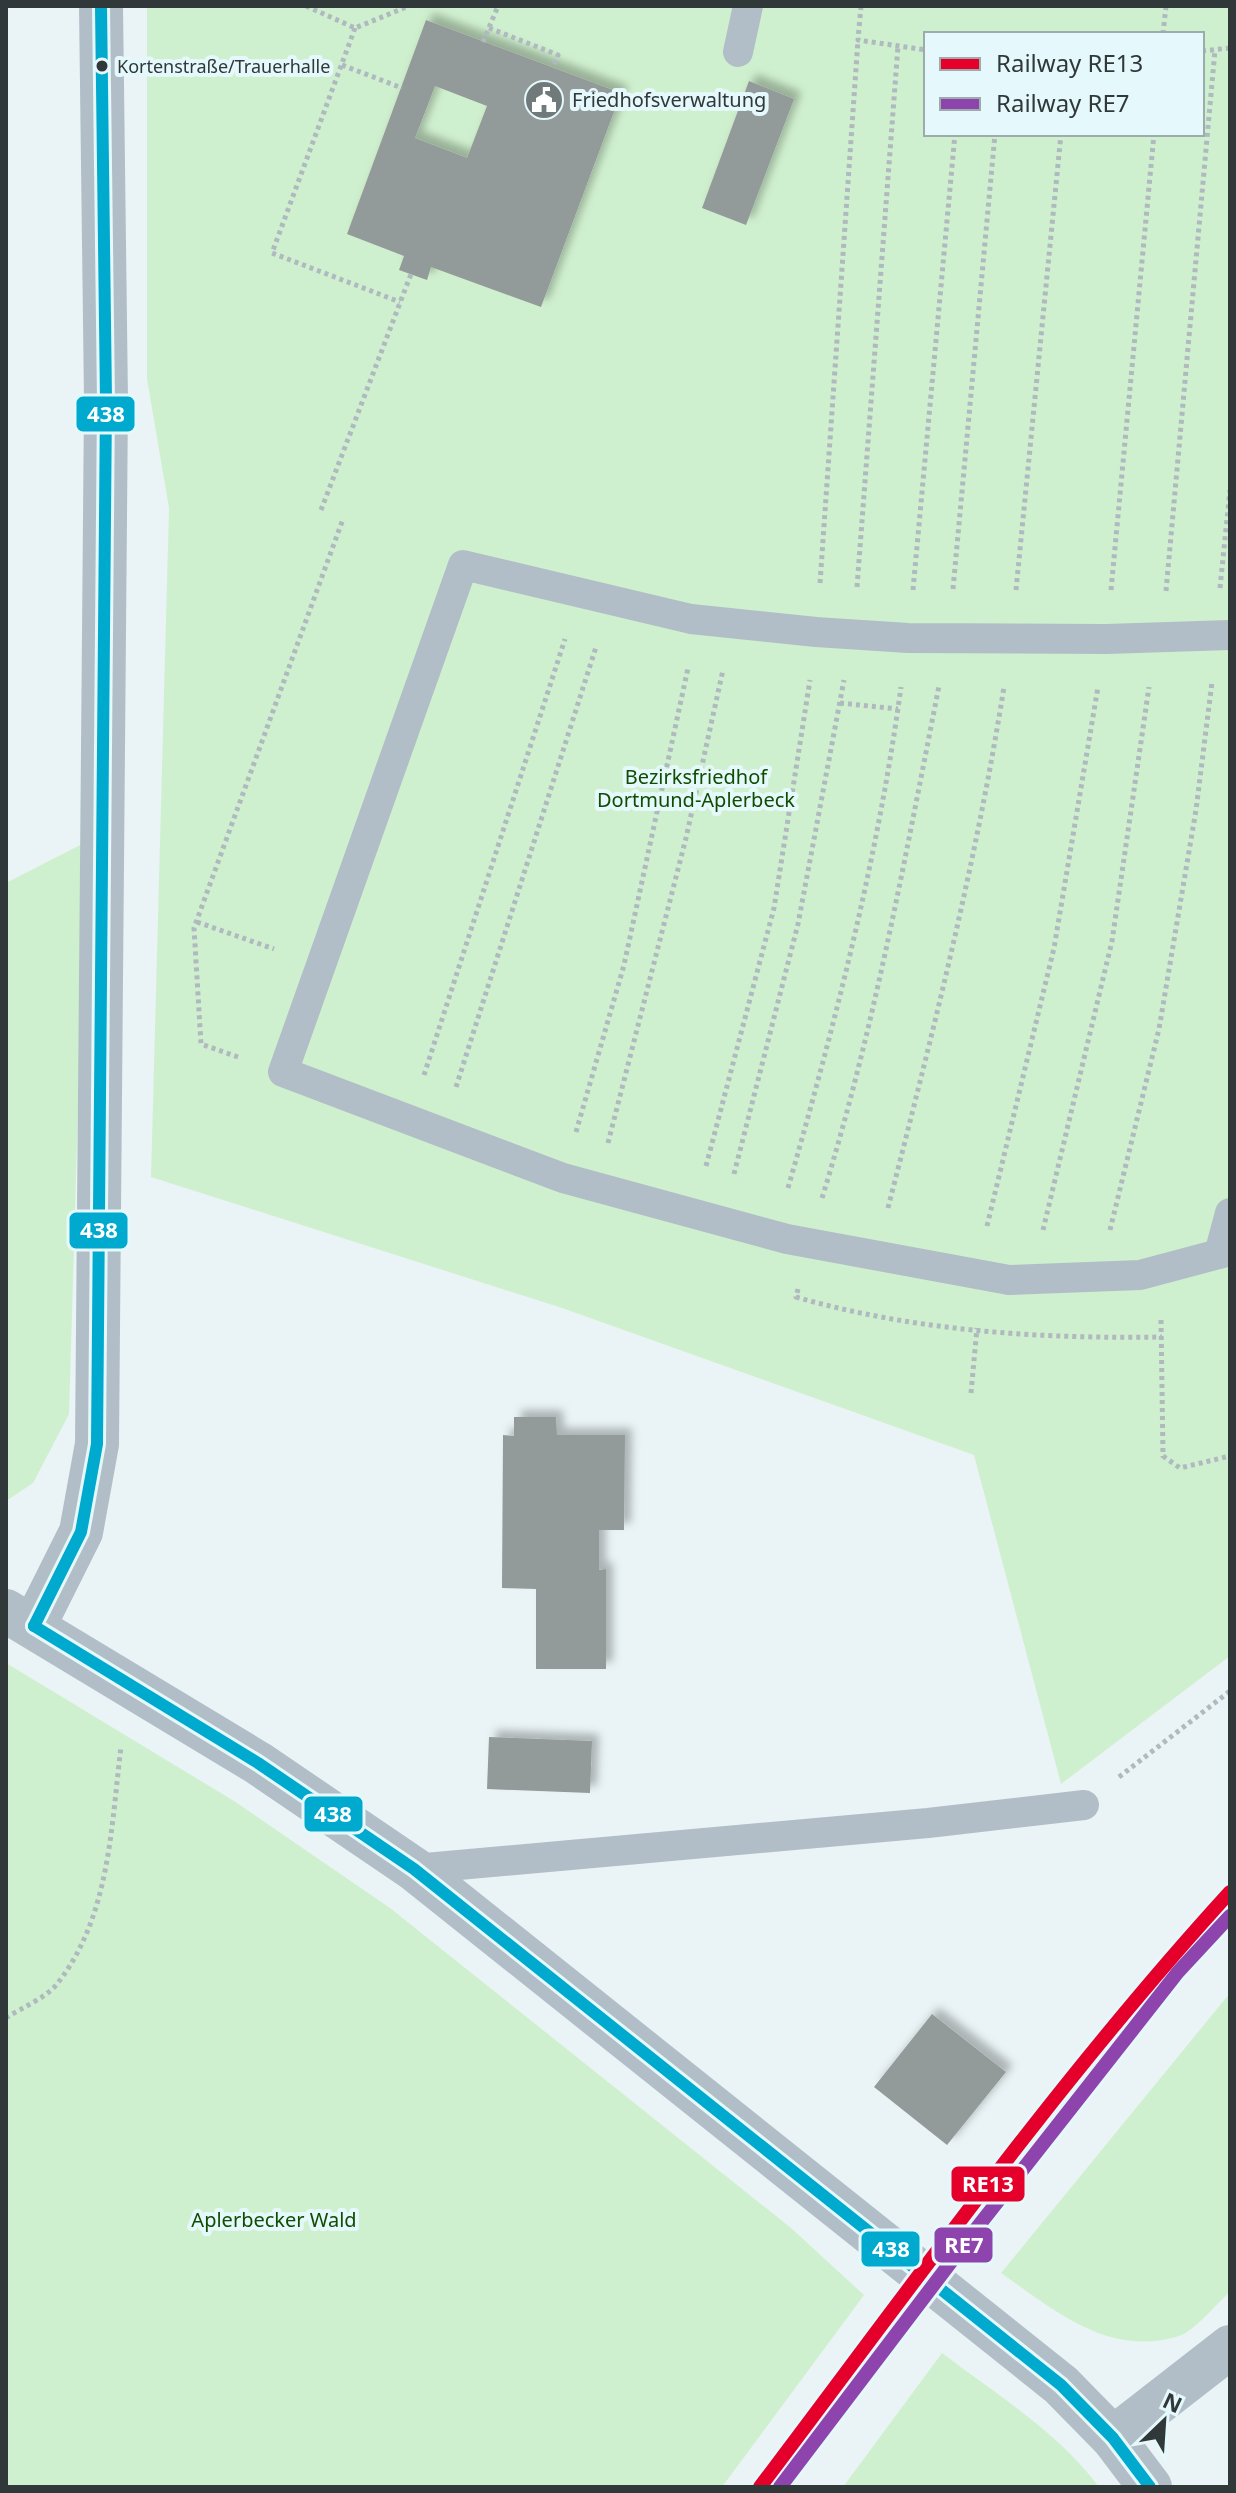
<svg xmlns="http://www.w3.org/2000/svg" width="1236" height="2493" font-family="'Noto Sans',sans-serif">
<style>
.green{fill:#cff0ce;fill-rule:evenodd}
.building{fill:#939a9a;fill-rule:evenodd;filter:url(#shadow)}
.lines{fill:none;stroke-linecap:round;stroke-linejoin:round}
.path{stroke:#afb9bf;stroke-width:5;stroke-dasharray:4 4;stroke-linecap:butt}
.service{stroke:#b2bec7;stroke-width:30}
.minor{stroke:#b2bec7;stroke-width:44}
.tertiary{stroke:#b2bec7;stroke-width:44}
.bus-1-casing{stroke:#e5f8fb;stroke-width:18}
.bus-1{stroke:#00a9ce;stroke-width:12}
.rail-1-casing{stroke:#e5f8fb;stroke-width:20}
.rail-2-casing{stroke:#e5f8fb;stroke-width:20}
.rail-1{stroke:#e4002b;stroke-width:14}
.rail-2{stroke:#8e44ad;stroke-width:14}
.bus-dot{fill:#303839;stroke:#e5f8fb;stroke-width:3}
.labels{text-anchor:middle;stroke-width:8;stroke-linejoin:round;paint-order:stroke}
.bus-label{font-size:18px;fill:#303839;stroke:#e5f8fb;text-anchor:start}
.poi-label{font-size:20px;fill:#303839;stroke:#e5f8fb;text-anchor:start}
.park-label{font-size:20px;fill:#0f4d00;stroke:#e5f8fb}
.line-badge{stroke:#e5f8fb;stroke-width:3}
.badge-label{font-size:22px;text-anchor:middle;font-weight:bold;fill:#fff}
</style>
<defs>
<filter id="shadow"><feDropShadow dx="7" dy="-7" stdDeviation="4" flood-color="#0004"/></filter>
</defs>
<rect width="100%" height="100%" fill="#eaf4f6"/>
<g class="green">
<path d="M147,6H1230V1656L1061,1784L974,1455L562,1308L151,1177L169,508L147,379ZM926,34H1202V134H926Z"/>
<polygon points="86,842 69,1414 33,1483 6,1501 6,883"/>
<polygon points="6,1663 234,1801 390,1908 791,2228 864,2295 722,2487 6,2487"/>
<path d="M1230,1993V2292C1216,2304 1196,2330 1179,2336C1109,2358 1054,2310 1001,2273Z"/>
<path d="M942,2353C996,2394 1058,2432 1099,2487H843Z"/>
</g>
<g class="building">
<path d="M426,20L621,93L541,307L431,267L427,280L399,270L404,256L347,234ZM435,86L487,106L467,158L415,138Z"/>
<polygon points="749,81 794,99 746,225 702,208"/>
<polygon points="514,1417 556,1417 557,1435 625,1435 624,1530 599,1530 599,1570 606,1569 606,1669 536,1669 536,1589 502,1588 503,1435 514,1436"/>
<polygon points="489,1737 592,1741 590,1793 487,1789"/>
<polygon points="932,2014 1006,2072 947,2145 874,2087"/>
</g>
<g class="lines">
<g class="path">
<polyline points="306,6 355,28 409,6"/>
<polyline points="861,6 858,40 926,50"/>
<polyline points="355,28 272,253 400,302"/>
<polyline points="489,28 558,55 553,68"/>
<polyline points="1163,34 1166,6"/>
<polyline points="483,42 498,6"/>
<polyline points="1202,51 1230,48"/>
<polyline points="342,65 402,88"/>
<polyline points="321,510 411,274"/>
<polyline points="820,583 858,40"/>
<polyline points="857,587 898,46"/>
<polyline points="1220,588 1230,490"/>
<polyline points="953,589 995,134"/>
<polyline points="913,590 955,134"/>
<polyline points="1016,590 1061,134"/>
<polyline points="1111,590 1154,134"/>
<polyline points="1166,591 1215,50"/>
<polyline points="840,703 898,709"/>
<polyline points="197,922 274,949"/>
<polyline points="238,1057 201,1044 194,928 343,519"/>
<polyline points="424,1075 565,639"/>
<polyline points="456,1087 596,647"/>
<polyline points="576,1132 624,965 688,668"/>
<polyline points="608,1143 686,838 723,670"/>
<polyline points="706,1166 774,908 810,680"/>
<polyline points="734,1174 798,924 844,680"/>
<path d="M788,1188C835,1024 878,857 901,687"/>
<path d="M822,1198C874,1030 905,858 939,686"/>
<path d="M888,1208C932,1036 976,863 1004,687"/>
<polyline points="987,1226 1054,948 1098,687"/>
<polyline points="1043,1230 1112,941 1149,687"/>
<polyline points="1110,1230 1159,1029 1196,810 1212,682"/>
<path d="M798,1289L796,1297C914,1331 1040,1339 1162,1337"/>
<polyline points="1161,1320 1163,1456 1180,1468 1230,1456"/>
<polyline points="971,1393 977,1328"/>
<polyline points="1119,1777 1230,1691"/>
<path d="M6,2018C21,2008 46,1998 57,1984C110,1917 111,1827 121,1747"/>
</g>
<g class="service">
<polyline points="738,52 748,6"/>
<polyline points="1230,635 1106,639 908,638 816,632 691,619 463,565 283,1072 563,1178 787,1239 1009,1280 1140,1275 1230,1251"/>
<polyline points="1219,1254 1230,1213"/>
<polyline points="414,1869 928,1823 1084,1805"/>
</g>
<g class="minor">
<polyline points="34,1626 81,1532 97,1444 106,401 101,6"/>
<polyline points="1113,2438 1230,2347"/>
</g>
<polyline class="tertiary" points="6,1611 258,1763 414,1869 1061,2385 1113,2438 1150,2487"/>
<defs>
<g id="bus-1">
<polyline points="34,1626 81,1532 97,1444 106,401 101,6"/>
<polyline points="34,1626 258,1763 414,1869 1061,2385 1113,2438 1150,2487"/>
</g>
</defs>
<use href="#bus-1" class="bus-1-casing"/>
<use href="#bus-1" class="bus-1"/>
<defs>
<path id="rail-1" d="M760,2487C912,2286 1060,2078 1230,1892"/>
<polyline id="rail-2" points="780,2487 976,2229 1178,1972 1230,1916"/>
</defs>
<use href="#rail-1" class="rail-1-casing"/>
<use href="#rail-2" class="rail-2-casing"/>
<use href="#rail-1" class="rail-1"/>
<use href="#rail-2" class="rail-2"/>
</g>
<defs>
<symbol id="civic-disc" viewBox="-11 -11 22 22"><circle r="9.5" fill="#717a7b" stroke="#e5f8fb"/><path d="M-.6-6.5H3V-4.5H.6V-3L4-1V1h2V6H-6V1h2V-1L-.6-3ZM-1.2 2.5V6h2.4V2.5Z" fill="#fff"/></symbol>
</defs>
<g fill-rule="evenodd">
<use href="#civic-disc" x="522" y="78" width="44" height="44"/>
</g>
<circle class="bus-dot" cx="102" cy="66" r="7"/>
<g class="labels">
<g class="bus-label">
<text x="117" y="73">Kortenstraße/Trauerhalle</text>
</g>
<g class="poi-label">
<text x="572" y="107">Friedhofsverwaltung</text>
</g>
<g class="park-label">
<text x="696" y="784">Bezirksfriedhof<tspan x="696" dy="23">Dortmund-Aplerbeck</tspan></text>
<text x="274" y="2227">Aplerbecker Wald</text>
</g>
</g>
<g class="line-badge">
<rect x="75" y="395" width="61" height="38" rx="8" fill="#00a9ce"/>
<rect x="68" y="1211" width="61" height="39" rx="8" fill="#00a9ce"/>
<rect x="303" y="1795" width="61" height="38" rx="8" fill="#00a9ce"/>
<rect x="950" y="2165" width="76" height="38" rx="8" fill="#e4002b"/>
<rect x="933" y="2226" width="61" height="38" rx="8" fill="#8e44ad"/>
<rect x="860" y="2230" width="61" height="38" rx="8" fill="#00a9ce"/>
</g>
<g class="badge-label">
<text x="106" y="422">438</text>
<text x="99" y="1238">438</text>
<text x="333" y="1822">438</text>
<text x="988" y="2192">RE13</text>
<text x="964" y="2253">RE7</text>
<text x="891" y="2257">438</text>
</g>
<rect width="1236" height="2493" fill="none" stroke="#303839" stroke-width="16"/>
<rect x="924" y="32" width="280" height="104" fill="#e5f8fb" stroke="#9dabad" stroke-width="2"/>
<rect x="940" y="58" width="40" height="12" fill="#e4002b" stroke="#9dabad" stroke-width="2"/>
<text x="996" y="72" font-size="24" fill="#303839">Railway RE13</text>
<rect x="940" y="98" width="40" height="12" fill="#8e44ad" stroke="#9dabad" stroke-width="2"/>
<text x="996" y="112" font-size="24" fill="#303839">Railway RE7</text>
<g transform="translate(1164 2421) rotate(25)" stroke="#e5f8fb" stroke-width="6" paint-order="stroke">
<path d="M0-6L14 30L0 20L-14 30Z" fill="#303839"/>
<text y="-12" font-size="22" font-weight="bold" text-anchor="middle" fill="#303839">N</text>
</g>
</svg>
